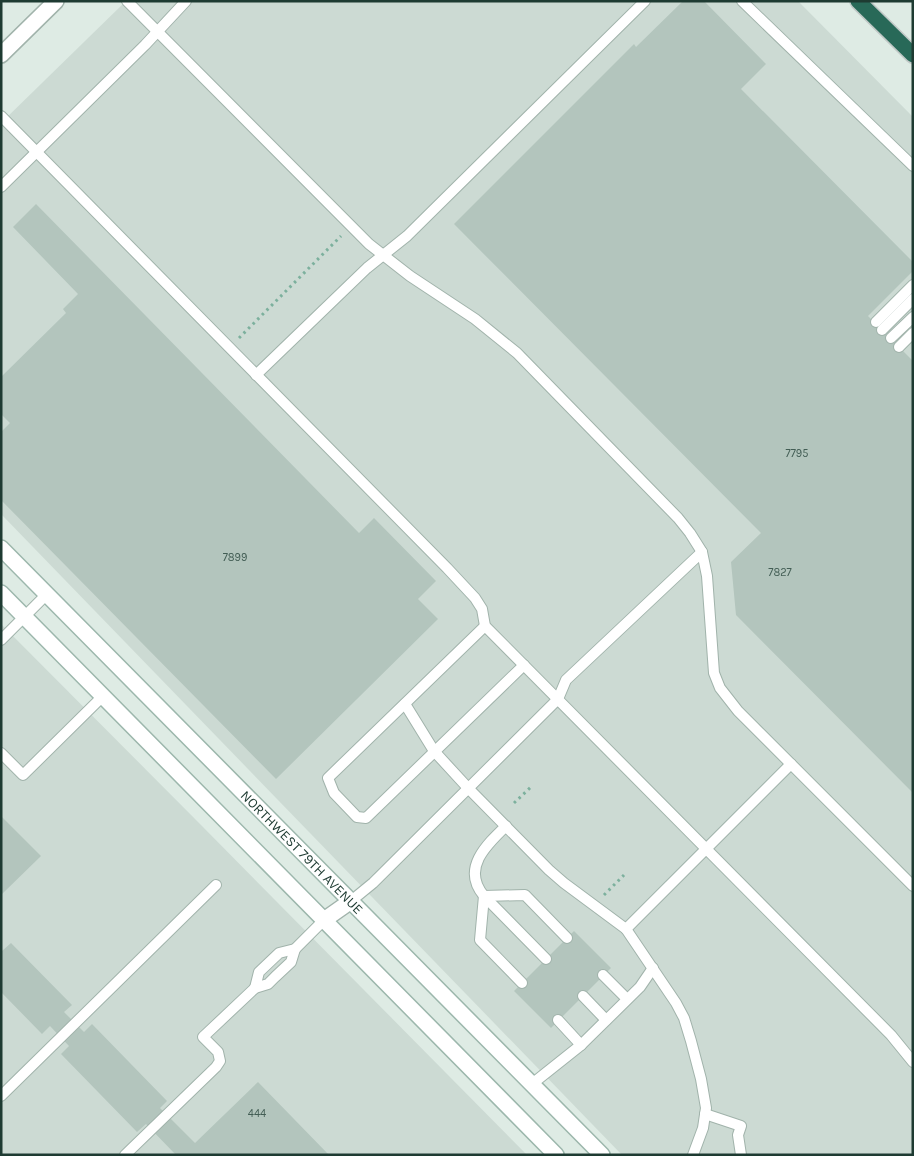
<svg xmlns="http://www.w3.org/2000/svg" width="914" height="1156" font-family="Karla,sans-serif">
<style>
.built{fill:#ccdad3}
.building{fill:#b3c5bd}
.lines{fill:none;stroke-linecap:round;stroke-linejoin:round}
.lane-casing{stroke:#a1b3ab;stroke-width:12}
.street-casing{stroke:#a1b3ab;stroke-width:18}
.secondary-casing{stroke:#9cb7ac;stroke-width:18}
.highway-casing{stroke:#c0c8c6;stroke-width:18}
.path{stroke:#7cb09d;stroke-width:3;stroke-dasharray:2.5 4;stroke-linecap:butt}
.lane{stroke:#fff;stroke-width:10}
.street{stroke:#fff;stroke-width:15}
.secondary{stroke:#fff;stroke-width:15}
.highway{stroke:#286958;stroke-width:15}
.labels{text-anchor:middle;stroke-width:5;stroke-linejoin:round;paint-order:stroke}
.number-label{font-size:11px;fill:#435e55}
.street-label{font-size:14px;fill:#1e3b32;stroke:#eef7f2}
</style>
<rect width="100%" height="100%" fill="#deebe4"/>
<g class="built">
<polygon points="126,1 798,1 913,117 913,1155 622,1155 1,514 1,123"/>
<polygon points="1,624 201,825 527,1155 1,1155"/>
</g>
<g class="building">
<polygon points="683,1 704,1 766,64 741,89 913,262 913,271 868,316 913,361 913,793 736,615 731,562 761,533 454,224 634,44 636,47"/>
<polygon points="36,204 359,533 374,518 436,581 418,599 438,619 276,779 1,500 1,432 10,423 1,414 1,377 66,313 63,309 78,294 13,227"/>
<polygon points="1,816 41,856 1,895"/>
<polygon points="574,931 611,968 551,1028 514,991"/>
<polygon points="11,943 72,1005 64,1012 84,1032 92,1024 167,1101 160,1108 195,1143 258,1082 329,1155 176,1155 146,1124 137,1132 61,1054 69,1046 50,1026 42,1034 1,992 1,950 2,951"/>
</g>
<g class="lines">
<defs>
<g id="lane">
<polyline points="127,1 369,244 410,276 475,319 517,353 678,518 690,533 702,552 707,576 714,673 720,688 738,711 913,886"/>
<polyline points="742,1 913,166"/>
<polyline points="1,116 447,568 475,598 482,609 485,626 891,1035 913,1062"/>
<polyline points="1,187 145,45 186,1"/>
<polyline points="876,322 913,285"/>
<polyline points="882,330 913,299"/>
<polyline points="891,338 913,317"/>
<polyline points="899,347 913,333"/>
<polyline points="256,375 367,268 407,236 645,1"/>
<polyline points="485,626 328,778 334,793 357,817 366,818 524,665"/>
<polyline points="1,640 47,594"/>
<polyline points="405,704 434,751 468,788 549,870 564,883 626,929 676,1003 684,1018 691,1041 701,1079 706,1108 703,1128 693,1155"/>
<polyline points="1,753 23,775 103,696"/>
<path d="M506,826C486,845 461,869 484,896L546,959"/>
<polyline points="351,901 373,883 558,699 566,680 702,552"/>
<polyline points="626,929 791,764"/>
<polyline points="603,975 627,999"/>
<polyline points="522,983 480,940 484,896 525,895 567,938"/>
<polyline points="255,988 259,972 279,953 295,949 324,920"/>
<polyline points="583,996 606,1020"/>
<polyline points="558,1020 581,1045"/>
<polyline points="532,1084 581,1045 640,987 653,968"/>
<polyline points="1,1096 216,885"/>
<polyline points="705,1114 741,1126 738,1135 741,1155"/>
<polyline points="125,1155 216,1067 220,1061 218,1052 203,1037 255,988 268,984 275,977 291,962 295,949"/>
</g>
<g id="street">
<polyline points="1,55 56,1"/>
<polyline points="324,920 351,901"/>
</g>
<g id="secondary">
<path id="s1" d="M1,548L602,1155"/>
<polyline points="1,593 556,1155"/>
</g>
<polyline id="highway" points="858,1 913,55"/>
</defs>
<use href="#lane" class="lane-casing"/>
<use href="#street" class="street-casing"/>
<use href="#secondary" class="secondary-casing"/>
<use href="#highway" class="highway-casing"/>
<g class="path">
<polyline points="239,338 341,236"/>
<polyline points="514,803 532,786"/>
<polyline points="604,895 624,875"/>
</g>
<use href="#lane" class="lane"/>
<use href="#street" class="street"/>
<use href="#secondary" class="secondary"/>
<use href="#highway" class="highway"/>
</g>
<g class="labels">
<g class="number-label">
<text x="797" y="457">7795</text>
<text x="235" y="561">7899</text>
<text x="780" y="576">7827</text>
<text x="257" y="1117">444</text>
</g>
<g class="street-label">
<text dy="5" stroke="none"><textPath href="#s1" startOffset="428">NORTHWEST 79TH AVENUE</textPath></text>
</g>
</g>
<rect width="914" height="1156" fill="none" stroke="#1e3b32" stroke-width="5"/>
</svg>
